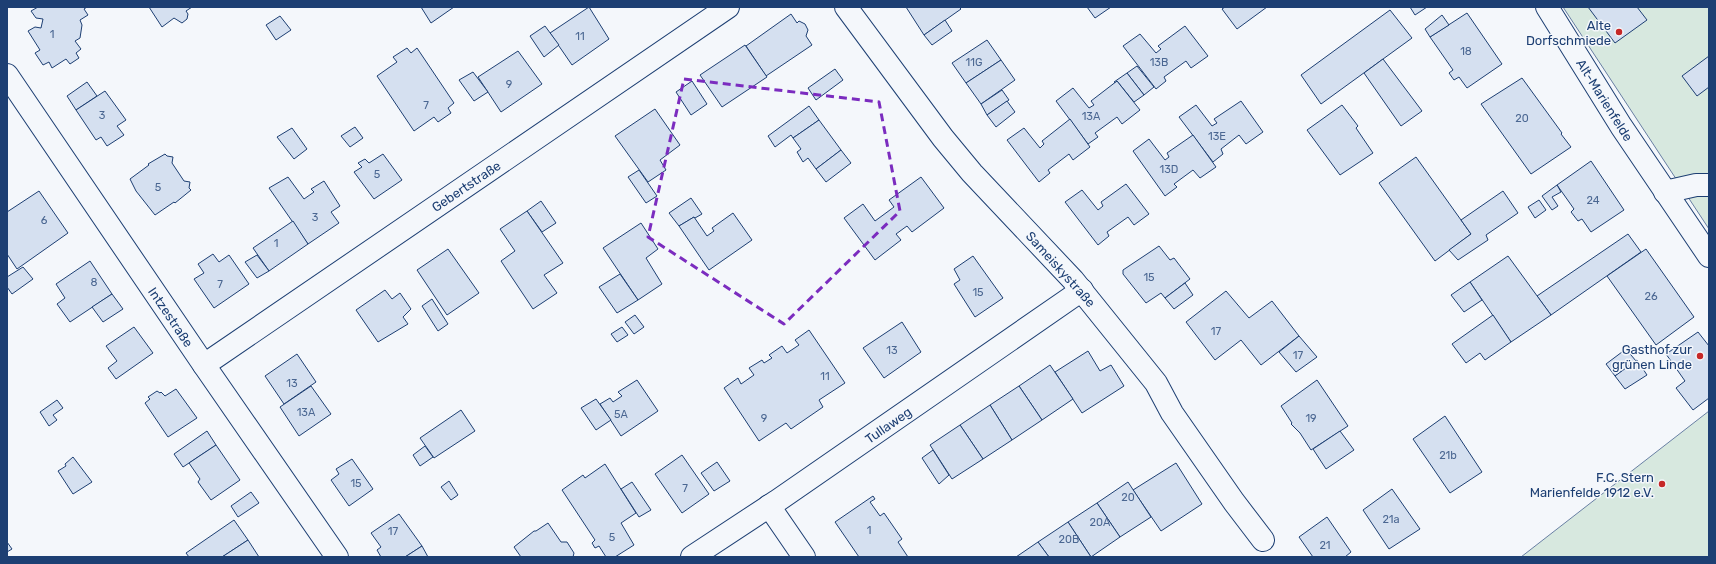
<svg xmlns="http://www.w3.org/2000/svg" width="1716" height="564" font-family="Rubik,sans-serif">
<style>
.green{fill:#d7e8df;stroke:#687fa3}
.building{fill:#d5e0f0;stroke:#1d3f73}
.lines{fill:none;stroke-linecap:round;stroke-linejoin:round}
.street-casing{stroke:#1d3f73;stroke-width:24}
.street{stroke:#f4f7fb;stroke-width:22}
.marked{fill:none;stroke:#7b2cbf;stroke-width:3;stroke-dasharray:8 5;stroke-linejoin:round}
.poi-dot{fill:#c62828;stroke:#f4f7fb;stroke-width:1.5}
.labels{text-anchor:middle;stroke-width:3;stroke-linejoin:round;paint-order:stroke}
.number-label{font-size:11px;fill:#4b6792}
.poi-label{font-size:13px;fill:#1d3f73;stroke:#f4f7fb;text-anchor:end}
.street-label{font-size:13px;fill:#1d3f73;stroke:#f4f7fb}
</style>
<rect width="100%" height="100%" fill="#f4f7fb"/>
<g class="green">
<polygon points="1563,7 1709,7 1709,229"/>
<polygon points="1709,411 1709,557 1520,557 1521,557"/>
</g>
<g class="building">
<polygon points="38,7 87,7 84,9 88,15 80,20 82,25 80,38 75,41 81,49 76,53 79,58 70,64 66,59 52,68 49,62 43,65 35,53 40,50 28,31 35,27 41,28 43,19 36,18 31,11"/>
<polygon points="149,7 192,7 186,11 188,14 187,19 182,23 174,18 162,27"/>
<polygon points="421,7 454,7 431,23"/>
<polygon points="589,7 609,39 572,65 550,33"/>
<polygon points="906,7 959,7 961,9 924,35"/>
<polygon points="1087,7 1111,7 1095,18"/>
<polygon points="1225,7 1267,7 1237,29 1222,9"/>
<polygon points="1410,7 1427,7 1415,15"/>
<polygon points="1588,7 1637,7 1647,20 1615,43"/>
<polygon points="1390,10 1412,38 1321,104 1301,75"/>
<polygon points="1467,13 1502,64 1467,88 1459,77 1454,80 1449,73 1453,70 1430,37"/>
<polygon points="791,14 797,23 799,21 805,24 808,30 806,36 812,45 766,76 746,46"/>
<polygon points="1442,15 1449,25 1430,37 1425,29"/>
<polygon points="280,16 291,30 276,40 266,25"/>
<polygon points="945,20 952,31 932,45 924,35"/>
<polygon points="545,26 559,45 544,57 530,36"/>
<polygon points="1185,26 1208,56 1191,68 1186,61 1164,77 1166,81 1156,89 1123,46 1140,34 1156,53 1161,49 1158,46"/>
<polygon points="987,40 1001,60 966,83 952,63"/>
<polygon points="745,45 767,77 722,107 700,75"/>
<polygon points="407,48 411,53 417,48 454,103 448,108 451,113 438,122 434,117 414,131 377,76 397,62 393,57"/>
<polygon points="518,51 542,84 501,112 478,77"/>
<polygon points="1709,56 1709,87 1697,96 1682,76"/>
<polygon points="1383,59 1422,111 1401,126 1364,73"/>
<polygon points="1001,60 1015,80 981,104 966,83"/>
<polygon points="1137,66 1154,87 1144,95 1127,73"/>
<polygon points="835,69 843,80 816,100 808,88"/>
<polygon points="473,72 488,92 474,101 459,80"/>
<polygon points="1127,73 1144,95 1134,102 1117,81 1115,83 1114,82"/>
<polygon points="1522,78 1562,133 1561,134 1571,147 1531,174 1481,104"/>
<polygon points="692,81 707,104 691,115 676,92"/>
<polygon points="1117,81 1140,110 1122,124 1117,117 1095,133 1098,137 1088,144 1056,101 1073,88 1089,108 1094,105 1091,101"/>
<polygon points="87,82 97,96 76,110 67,96"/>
<polygon points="1002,90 1009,100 987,115 981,104"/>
<polygon points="105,91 126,120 117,126 124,135 107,146 101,137 96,140 76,110"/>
<polygon points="1007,101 1015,112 996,127 987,115"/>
<polygon points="1241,101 1263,132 1246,144 1239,135 1221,149 1223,154 1213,162 1179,117 1196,105 1212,126 1217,123 1214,119"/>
<polygon points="1342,105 1358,126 1356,128 1373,153 1340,175 1307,130"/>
<polygon points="809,106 819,120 793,138 791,135 775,147 768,136"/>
<polygon points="655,109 680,145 660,160 666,170 648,182 615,136"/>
<polygon points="1070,119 1090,147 1073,160 1069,154 1048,170 1050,173 1039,182 1007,140 1024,128 1040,148 1044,144 1042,141"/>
<polygon points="819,120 841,150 816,169 808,158 803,162 797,152 801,149 793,138"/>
<polygon points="355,127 363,138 350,147 341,136"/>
<polygon points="292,128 307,149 294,159 277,137"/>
<polygon points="1193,135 1216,167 1200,178 1193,170 1174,184 1177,187 1165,196 1133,151 1149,139 1165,160 1169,157 1167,153"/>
<polygon points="841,150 851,163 826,182 816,169"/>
<polygon points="165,154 167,156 173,157 172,163 184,181 190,182 189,188 191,190 175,203 174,202 155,215 136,191 130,179 149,165 148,164"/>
<polygon points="383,154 402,180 374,199 354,172 362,167 358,163 365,159 369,163"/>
<polygon points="1416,157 1471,234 1435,261 1379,183"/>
<polygon points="1591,161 1624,210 1591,232 1582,219 1578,221 1571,212 1574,209 1557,185"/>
<polygon points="639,170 657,196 646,203 628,177"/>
<polygon points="288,177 304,199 314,192 311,189 324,181 340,206 331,212 339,223 308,244 269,188"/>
<polygon points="921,177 944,208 912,232 907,226 896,234 901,240 875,260 844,218 863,204 875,221 894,207 889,200"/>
<polygon points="1126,184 1149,214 1134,225 1128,217 1107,232 1109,236 1098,245 1065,202 1082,190 1098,210 1103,206 1101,202"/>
<polygon points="1557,185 1561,192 1552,197 1558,206 1552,210 1542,196"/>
<polygon points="39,191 68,233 17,269 7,254 7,212"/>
<polygon points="1503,191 1518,213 1486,235 1488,240 1458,260 1449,250 1471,234 1461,220"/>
<polygon points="691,198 702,214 695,218 694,217 679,226 669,213"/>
<polygon points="1539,200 1546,210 1535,218 1528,207"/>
<polygon points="541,201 556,223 542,232 527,211"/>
<polygon points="527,211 563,263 544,275 557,293 533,309 501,261 515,251 500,229"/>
<polygon points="733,213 752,240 709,270 679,226 694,217 707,236 714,231 712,228"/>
<polygon points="293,221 308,244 269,271 253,248"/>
<polygon points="641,223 658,249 646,258 662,284 638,300 603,248"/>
<polygon points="1628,234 1641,252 1551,315 1537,296"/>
<polygon points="1159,246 1170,260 1174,258 1190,279 1165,298 1161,293 1146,303 1123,274 1123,270"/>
<polygon points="448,249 479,293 447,315 417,270"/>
<polygon points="1646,249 1694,317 1656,345 1607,276"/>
<polygon points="213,254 219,262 229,255 249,284 214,308 194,279 204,273 198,264"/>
<polygon points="257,255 269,271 257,278 245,262"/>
<polygon points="973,256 1003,298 975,317 954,284 960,280 954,269"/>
<polygon points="1508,256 1551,315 1511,342 1470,282"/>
<polygon points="90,261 112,294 70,322 57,304 65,298 56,284"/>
<polygon points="23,267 33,279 12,294 7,287 7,277"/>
<polygon points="620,274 638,300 617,313 599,287"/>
<polygon points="1470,282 1482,300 1464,312 1451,295"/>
<polygon points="1185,283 1193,295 1174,309 1165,298"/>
<polygon points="385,290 392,299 400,293 411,309 403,317 408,324 378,342 356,310"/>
<polygon points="1226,291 1249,318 1272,301 1299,336 1261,365 1241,340 1215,360 1186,322"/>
<polygon points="112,294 123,309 103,322 92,307"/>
<polygon points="432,299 448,324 438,331 422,306"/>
<polygon points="635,315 644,327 634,334 625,322"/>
<polygon points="1493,315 1511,342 1485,360 1480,353 1466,363 1452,344"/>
<polygon points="902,322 921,352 884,378 863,348"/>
<polygon points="134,327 153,353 116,379 108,368 117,361 106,346"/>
<polygon points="622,327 628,335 617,342 611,334"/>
<polygon points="809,330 845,383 819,400 823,407 791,429 786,423 759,441 724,388 738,378 741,384 754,375 749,368 762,360 764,363 772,358 769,355 782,346 787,353 799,345 795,340"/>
<polygon points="1698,332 1709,346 1709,398 1693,410 1676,388 1685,381 1666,354"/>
<polygon points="1299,336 1317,357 1296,372 1279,352"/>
<polygon points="1626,349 1636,361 1615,376 1606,364"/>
<polygon points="1088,351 1100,371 1111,365 1124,386 1082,413 1055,372"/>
<polygon points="297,354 316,382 284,404 265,376"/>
<polygon points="1637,360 1647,375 1625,389 1615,376"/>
<polygon points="1050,365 1073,399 1042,420 1019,386"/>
<polygon points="637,380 658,411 621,436 600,404 610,398 613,402 622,396 618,392"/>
<polygon points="1317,380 1348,426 1311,450 1300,433 1291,424 1292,423 1281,406"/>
<polygon points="311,386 331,414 299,436 280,407"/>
<polygon points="1019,386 1042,420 1012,440 990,405"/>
<polygon points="176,389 197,418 168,437 145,403 150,399 148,397 157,391 160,393 161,392 165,396"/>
<polygon points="596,399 611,420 596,430 581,408"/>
<polygon points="57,400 63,408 53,415 57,420 49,426 40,412"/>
<polygon points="990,405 1012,440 983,459 960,425"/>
<polygon points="461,410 475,431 434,458 420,438"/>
<polygon points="1445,416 1482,472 1450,493 1413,439"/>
<polygon points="960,425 983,459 952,479 930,445"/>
<polygon points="207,431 216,445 183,467 174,454"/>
<polygon points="1340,431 1354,450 1326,469 1313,449"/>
<polygon points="216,445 240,480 211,500 198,482 200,479 189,463"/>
<polygon points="425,446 433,457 420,466 413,455"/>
<polygon points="933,450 949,475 939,484 922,458"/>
<polygon points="682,455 709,494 682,513 655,474"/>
<polygon points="73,457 92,482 73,494 58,471 66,466 65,464"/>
<polygon points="352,459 373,489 349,506 331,480 339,474 336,469"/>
<polygon points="717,462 730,481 714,491 701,473"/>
<polygon points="1176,463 1202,504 1161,531 1133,490"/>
<polygon points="605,464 636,513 621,523 634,545 615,557 606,557 599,546 595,548 592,543 595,540 562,490 583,475 585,478"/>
<polygon points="449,481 458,495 451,500 441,487"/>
<polygon points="632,482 651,510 639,517 621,489"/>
<polygon points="1128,482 1151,517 1120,537 1097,503"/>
<polygon points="1392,489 1420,529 1389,549 1363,510"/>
<polygon points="251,492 259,503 238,517 231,506"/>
<polygon points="873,496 875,499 870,502 880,516 884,513 902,539 898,542 908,557 859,557 835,522"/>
<polygon points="1097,503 1120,537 1091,557 1068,522"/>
<polygon points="399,514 422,546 405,557 381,557 377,550 381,547 371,533"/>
<polygon points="1327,517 1351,552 1345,557 1313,557 1299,537"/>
<polygon points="234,520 248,540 222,557 189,557 186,553"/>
<polygon points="1068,522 1091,557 1049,557 1038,542"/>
<polygon points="548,523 561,542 567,542 574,553 573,557 521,557 514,547 534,531 536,531"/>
<polygon points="248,540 259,557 222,557"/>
<polygon points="7,542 12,549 7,552"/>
<polygon points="1038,542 1049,557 1016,557"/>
<polygon points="422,546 428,557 405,557"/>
</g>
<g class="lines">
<defs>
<g id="street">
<polyline points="846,7 943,138 972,173 1073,280 1156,383 1172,413 1234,502 1263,540"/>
<polyline points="1547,7 1621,126 1709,256"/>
<polyline points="7,75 204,365 337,557"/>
<polyline points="1665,192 1696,185 1709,185"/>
<polyline points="204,365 728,7"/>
<polyline points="769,506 804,557"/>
<polyline points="692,557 777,501 1082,290"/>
</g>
</defs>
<use href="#street" class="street-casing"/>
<use href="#street" class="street"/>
</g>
<path class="marked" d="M684,79L879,102L900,211L784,324L648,237Z"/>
<g class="poi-dot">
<circle cx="1619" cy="32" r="4"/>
<circle cx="1700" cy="356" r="4"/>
<circle cx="1662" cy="484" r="4"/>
</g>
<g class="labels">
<g class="number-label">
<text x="52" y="38">1</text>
<text x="580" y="40">11</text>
<text x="1466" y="55">18</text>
<text x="974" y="66">11G</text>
<text x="1159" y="66">13B</text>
<text x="509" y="88">9</text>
<text x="426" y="109">7</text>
<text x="102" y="119">3</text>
<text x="1091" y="120">13A</text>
<text x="1522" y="122">20</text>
<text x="1217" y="140">13E</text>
<text x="1169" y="173">13D</text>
<text x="377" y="178">5</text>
<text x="158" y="191">5</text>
<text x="1593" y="204">24</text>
<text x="315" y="221">3</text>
<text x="44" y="224">6</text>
<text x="276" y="247">1</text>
<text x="1149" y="281">15</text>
<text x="94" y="286">8</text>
<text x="220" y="288">7</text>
<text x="978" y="296">15</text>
<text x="1651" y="300">26</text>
<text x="1216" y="335">17</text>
<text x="892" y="354">13</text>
<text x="1298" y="359">17</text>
<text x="825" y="380">11</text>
<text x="292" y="387">13</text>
<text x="306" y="416">13A</text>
<text x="621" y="418">5A</text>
<text x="764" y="422">9</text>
<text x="1311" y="422">19</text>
<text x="1448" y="459">21b</text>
<text x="356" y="487">15</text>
<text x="685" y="492">7</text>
<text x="1128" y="501">20</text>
<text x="1391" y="523">21a</text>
<text x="1100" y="526">20A</text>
<text x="869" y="534">1</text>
<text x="393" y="535">17</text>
<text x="612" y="541">5</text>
<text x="1069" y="543">20B</text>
<text x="1325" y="549">21</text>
</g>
<g class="poi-label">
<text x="1611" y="30">Alte<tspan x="1611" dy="15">Dorfschmiede</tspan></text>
<text x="1692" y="354">Gasthof zur<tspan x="1692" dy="15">grünen Linde</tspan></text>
<text x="1654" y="482">F.C. Stern<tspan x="1654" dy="15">Marienfelde 1912 e.V.</tspan></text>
</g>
<g class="street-label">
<text transform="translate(1605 100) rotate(58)" y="5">Alt-Marienfelde</text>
<text transform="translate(466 186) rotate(-34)" y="5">Gebertstraße</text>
<text transform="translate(1061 269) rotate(48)" y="5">Sameiskystraße</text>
<text transform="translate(171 317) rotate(56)" y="5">Intzestraße</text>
<text transform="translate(888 425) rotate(-35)" y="5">Tullaweg</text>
</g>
</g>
<rect width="1716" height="564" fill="none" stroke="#1d3f73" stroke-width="16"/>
</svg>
